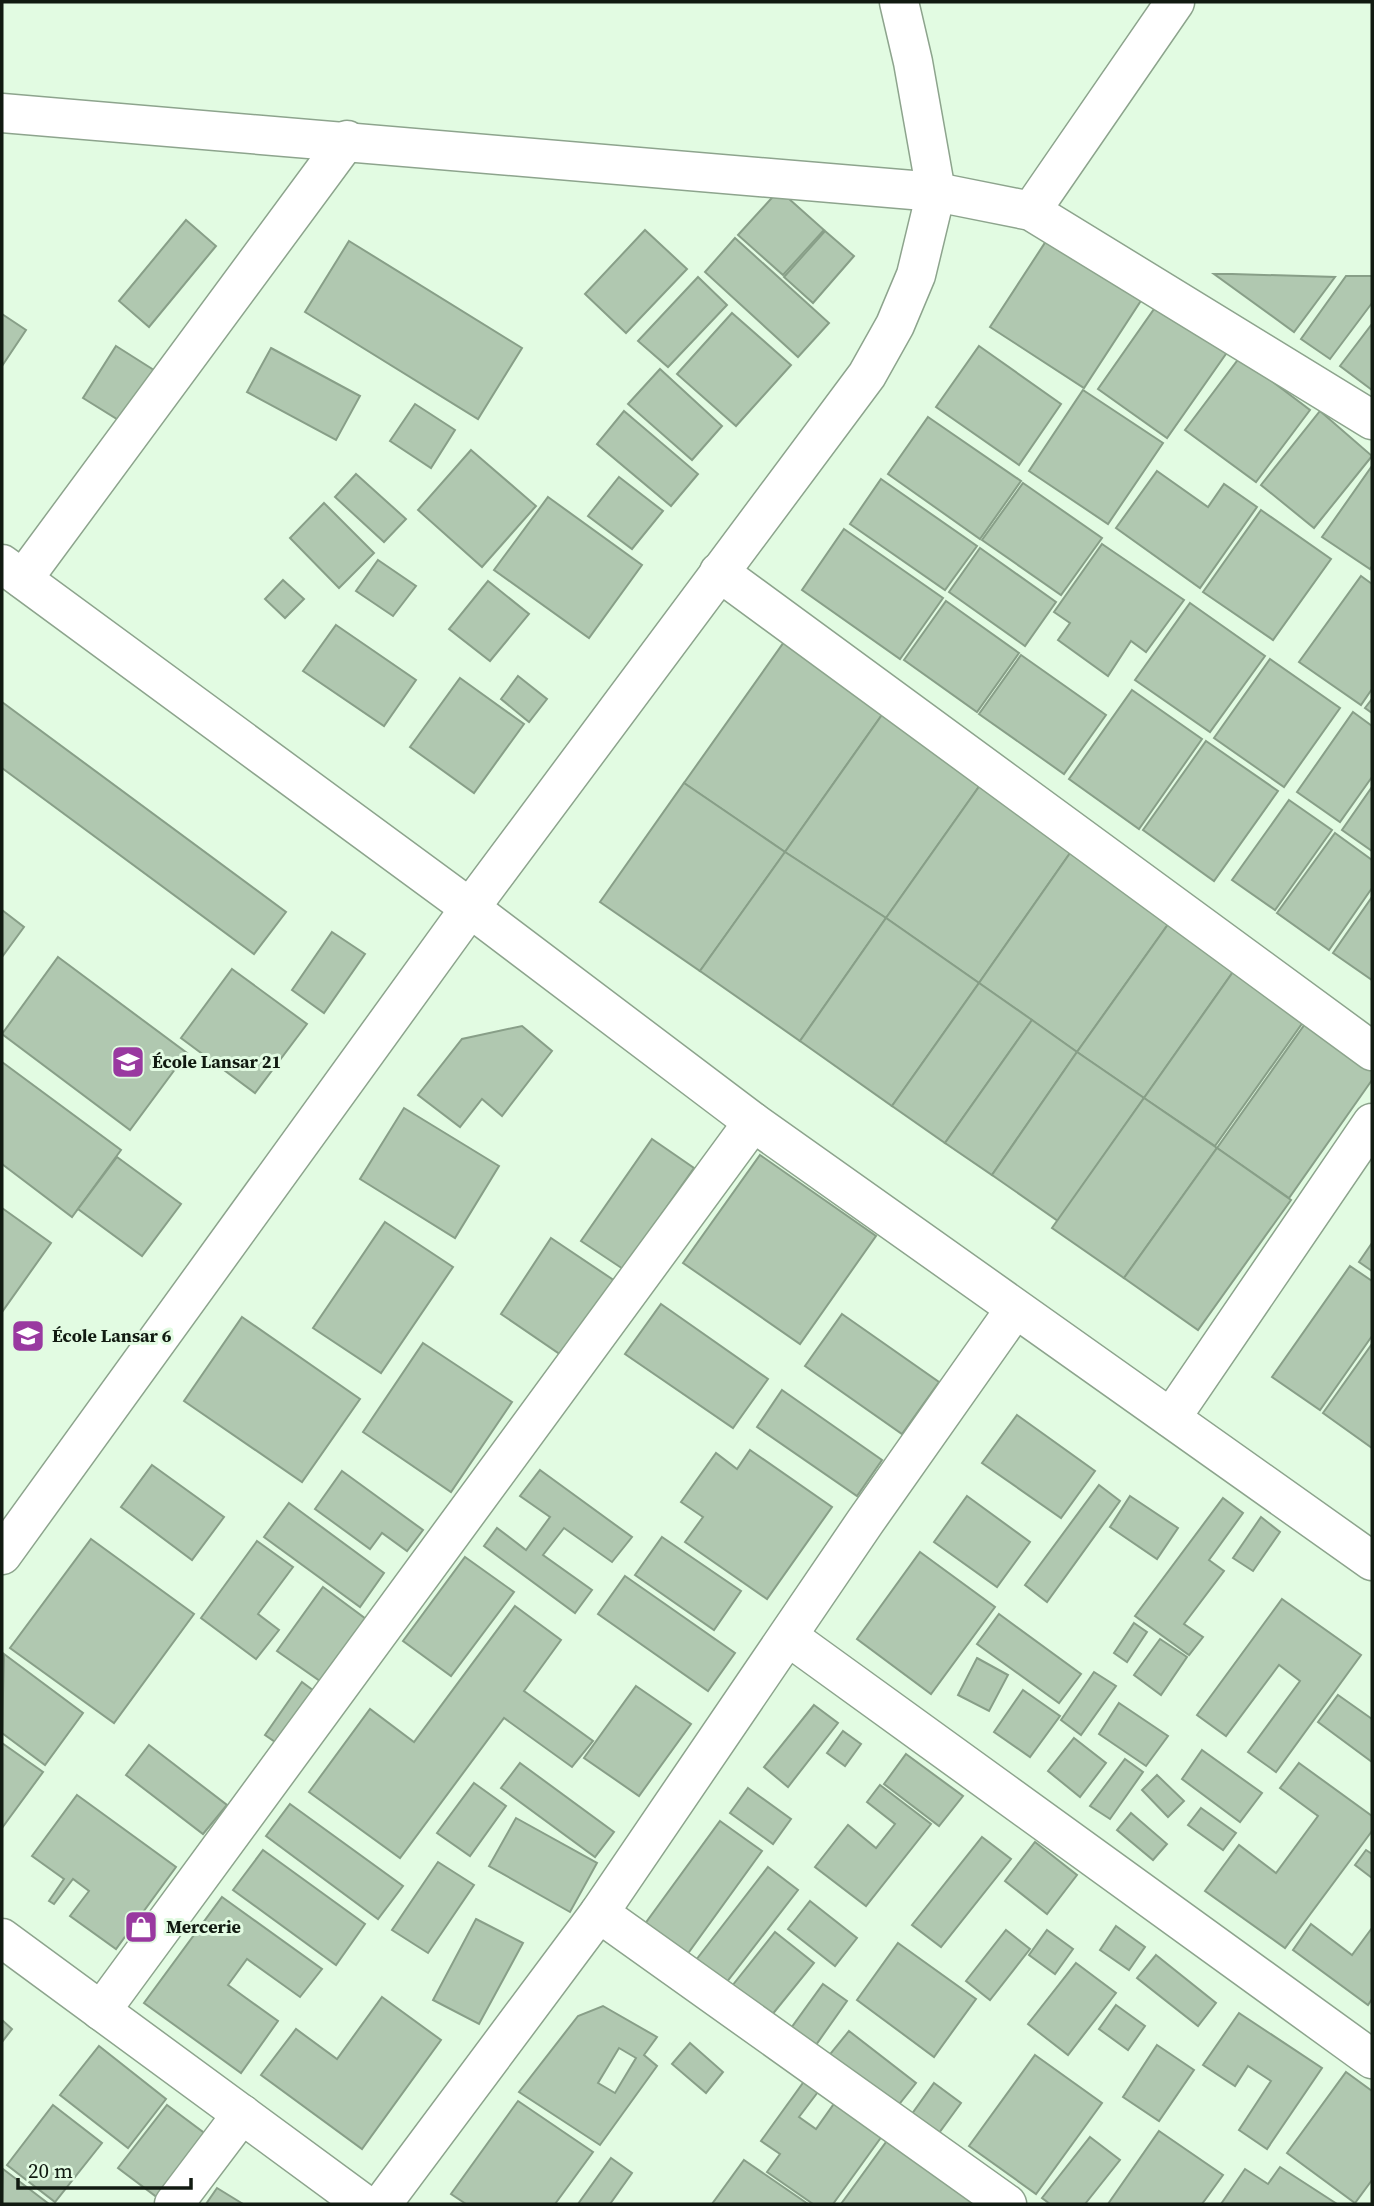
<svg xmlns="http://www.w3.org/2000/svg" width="1374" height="2206" font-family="'Source Serif 4',serif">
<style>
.building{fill:#b0c8b0;stroke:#889f88;stroke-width:2;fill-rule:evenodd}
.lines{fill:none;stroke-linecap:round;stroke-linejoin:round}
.minor-casing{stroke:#8da48d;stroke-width:41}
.minor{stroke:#fff;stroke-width:38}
.labels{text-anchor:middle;stroke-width:6;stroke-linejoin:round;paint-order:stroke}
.poi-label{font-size:18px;font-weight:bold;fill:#111a11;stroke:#e2fbe2;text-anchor:start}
</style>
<rect width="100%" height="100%" fill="#e2fbe2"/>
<g class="building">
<polygon points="779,190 824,230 783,275 738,235"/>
<polygon points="186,220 216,246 149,327 119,301"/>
<polygon points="645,230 687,269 626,333 585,294"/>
<polygon points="825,231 854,256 813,303 784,277"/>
<polygon points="1050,235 1144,296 1084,388 990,327"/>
<polygon points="735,238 829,323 798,357 705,272"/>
<polygon points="349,241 522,348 478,419 305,312"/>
<polygon points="1214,274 1232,274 1335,277 1294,332"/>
<polygon points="1346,276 1372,276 1372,303 1330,359 1301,339"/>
<polygon points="698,277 727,305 668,367 638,341"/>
<polygon points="1159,302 1228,351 1167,438 1098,389"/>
<polygon points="732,313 791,365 736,426 677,374"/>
<polygon points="2,314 26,330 2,366"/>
<polygon points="1372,324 1372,390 1340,366"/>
<polygon points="116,346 157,372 125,424 83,398"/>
<polygon points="979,346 1061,404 1019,465 936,407"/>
<polygon points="271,348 360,396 336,440 247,392"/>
<polygon points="1240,357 1310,410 1256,482 1185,430"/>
<polygon points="660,369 722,426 692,460 628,404"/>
<polygon points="1083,390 1163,443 1108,524 1029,471"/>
<polygon points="415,404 455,430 431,468 390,441"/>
<polygon points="624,411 698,474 671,506 597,444"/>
<polygon points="1320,411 1372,456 1314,528 1261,485"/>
<polygon points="928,417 1021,481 980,539 888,474"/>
<polygon points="471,450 536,506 482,567 418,510"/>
<polygon points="1372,466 1372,566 1370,569 1322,537"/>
<polygon points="1157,471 1208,507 1224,484 1257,507 1200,588 1116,528"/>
<polygon points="356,474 406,519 384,542 335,497"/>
<polygon points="619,477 663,511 632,549 588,516"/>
<polygon points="881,479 977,546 945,590 850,524"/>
<polygon points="1023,483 1102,538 1061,595 982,540"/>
<polygon points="548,497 642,565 589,638 494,570"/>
<polygon points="324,503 374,553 339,588 290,538"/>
<polygon points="1261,510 1331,559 1273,640 1203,592"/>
<polygon points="844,529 943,598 900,659 802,590"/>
<polygon points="1102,544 1184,600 1146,652 1131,641 1108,676 1058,640 1070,623 1054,612"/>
<polygon points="980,548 1056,602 1025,646 949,592"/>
<polygon points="378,560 416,586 393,616 356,591"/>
<polygon points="1361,576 1372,584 1372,689 1361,705 1299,662"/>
<polygon points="283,580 304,599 285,618 265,599"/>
<polygon points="488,581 529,614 490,661 449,629"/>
<polygon points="946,601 1019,653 977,712 904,660"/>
<polygon points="1190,603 1265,656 1210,732 1135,680"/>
<polygon points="336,625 416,680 384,726 303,671"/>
<polygon points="784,642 884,712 785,852 684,783"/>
<polygon points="1021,655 1106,715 1064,774 979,714"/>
<polygon points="1270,659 1340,708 1284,787 1214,738"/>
<polygon points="518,676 547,699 529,722 501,699"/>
<polygon points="460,678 524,724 474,793 410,747"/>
<polygon points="1132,690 1202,739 1139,829 1069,779"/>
<polygon points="1372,699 1372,713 1365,708"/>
<polygon points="2,702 286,912 254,954 2,768"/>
<polygon points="884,712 983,781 886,918 785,852"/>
<polygon points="1353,712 1372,726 1372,777 1340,822 1297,792"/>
<polygon points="1206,741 1278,791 1214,881 1143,830"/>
<polygon points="983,781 1075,846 979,983 886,918"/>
<polygon points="684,783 785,852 700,971 600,902"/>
<polygon points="1372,787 1372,851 1342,830"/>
<polygon points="1289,800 1332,830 1275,910 1232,880"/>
<polygon points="1335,833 1372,860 1372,888 1329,950 1277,913"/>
<polygon points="1075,846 1174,916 1077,1052 979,983"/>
<polygon points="785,852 886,918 800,1041 700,971"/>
<polygon points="1372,897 1372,980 1333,953"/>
<polygon points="2,910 24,927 2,957"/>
<polygon points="1174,916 1240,962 1144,1098 1077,1052"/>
<polygon points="886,918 979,983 892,1106 800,1041"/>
<polygon points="332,932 365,954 324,1013 292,990"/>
<polygon points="58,957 187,1053 130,1130 2,1034"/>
<polygon points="1240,962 1311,1011 1215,1146 1144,1098"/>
<polygon points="232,969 307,1024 255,1093 181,1038"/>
<polygon points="979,983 1032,1020 945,1143 892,1106"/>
<polygon points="1312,1014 1372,1056 1372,1080 1289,1198 1217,1148"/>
<polygon points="1032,1020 1077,1052 992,1175 945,1143"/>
<polygon points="522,1026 552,1051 502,1116 482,1099 460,1127 418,1095 462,1039"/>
<polygon points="1077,1052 1144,1098 1058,1221 992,1175"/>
<polygon points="2,1062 121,1150 72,1217 2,1164"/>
<polygon points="1144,1098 1217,1148 1124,1278 1052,1228"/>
<polygon points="404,1108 499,1166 455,1238 360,1179"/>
<polygon points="652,1139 694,1168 623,1269 581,1241"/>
<polygon points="1217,1148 1291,1200 1198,1330 1124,1278"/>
<polygon points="760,1155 876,1236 800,1344 683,1263"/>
<polygon points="117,1157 181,1204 142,1256 78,1209"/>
<polygon points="2,1208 51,1243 2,1312"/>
<polygon points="385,1222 453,1267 381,1373 313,1328"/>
<polygon points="551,1238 618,1283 567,1359 501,1314"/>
<polygon points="1372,1243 1372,1271 1359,1262"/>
<polygon points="1350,1266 1372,1281 1372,1336 1320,1410 1272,1377"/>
<polygon points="661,1304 768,1379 733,1428 625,1354"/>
<polygon points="842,1314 939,1382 902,1434 805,1366"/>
<polygon points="242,1317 360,1399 302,1482 184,1401"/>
<polygon points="423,1343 512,1402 451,1492 363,1432"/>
<polygon points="1372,1344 1372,1448 1323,1413"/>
<polygon points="782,1390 882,1460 857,1496 757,1427"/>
<polygon points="1017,1415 1095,1471 1061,1518 982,1463"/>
<polygon points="750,1450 832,1507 767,1599 685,1542 703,1517 681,1502 716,1453 737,1469"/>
<polygon points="152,1465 224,1517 192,1560 121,1507"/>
<polygon points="540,1470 632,1537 612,1562 564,1528 543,1555 592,1590 575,1613 484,1546 497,1528 526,1550 550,1517 520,1496"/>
<polygon points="342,1471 423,1530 407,1551 382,1533 370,1549 315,1509"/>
<polygon points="1099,1485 1120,1501 1047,1602 1025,1585"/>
<polygon points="967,1496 1030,1542 997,1587 934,1542"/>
<polygon points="1130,1496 1178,1528 1157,1559 1110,1527"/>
<polygon points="1223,1498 1243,1513 1209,1560 1224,1571 1184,1624 1203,1637 1189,1655 1135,1616"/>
<polygon points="289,1503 384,1573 360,1607 264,1537"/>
<polygon points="1261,1517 1280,1532 1253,1571 1233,1558"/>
<polygon points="662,1537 741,1591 714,1630 635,1575"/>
<polygon points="91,1539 194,1614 114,1723 10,1648"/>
<polygon points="257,1541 293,1567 258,1614 279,1630 256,1659 201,1618"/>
<polygon points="920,1552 995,1607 931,1694 857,1639"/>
<polygon points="465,1557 514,1592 451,1676 403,1641"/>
<polygon points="625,1576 735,1653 708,1691 598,1614"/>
<polygon points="323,1587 366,1619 320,1681 277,1651"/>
<polygon points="1282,1599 1361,1655 1276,1772 1248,1752 1300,1681 1279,1665 1226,1736 1197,1715"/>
<polygon points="515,1606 561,1640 524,1691 593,1741 572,1767 504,1718 400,1858 309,1792 370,1709 414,1742"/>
<polygon points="999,1614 1081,1674 1059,1703 977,1644"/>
<polygon points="1134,1623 1147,1632 1127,1662 1114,1653"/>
<polygon points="1160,1639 1187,1657 1161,1695 1134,1675"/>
<polygon points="4,1654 83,1713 45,1765 2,1733"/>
<polygon points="977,1658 1008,1675 989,1711 958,1695"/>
<polygon points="1094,1672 1116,1686 1081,1735 1061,1720"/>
<polygon points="302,1682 318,1694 281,1746 265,1735"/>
<polygon points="636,1686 691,1724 639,1796 584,1758"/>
<polygon points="1023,1690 1060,1716 1030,1757 994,1732"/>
<polygon points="1338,1695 1372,1719 1372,1762 1318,1722"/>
<polygon points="1119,1703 1168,1736 1146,1766 1099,1734"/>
<polygon points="814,1705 838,1723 788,1787 764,1767"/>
<polygon points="843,1731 861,1744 845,1766 827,1753"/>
<polygon points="1074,1738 1106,1763 1080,1797 1048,1771"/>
<polygon points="2,1743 43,1772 2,1828"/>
<polygon points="149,1745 227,1805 203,1834 126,1775"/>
<polygon points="1202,1750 1262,1793 1240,1822 1182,1779"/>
<polygon points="906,1754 963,1796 939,1826 884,1784"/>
<polygon points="1125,1759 1143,1772 1110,1819 1090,1806"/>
<polygon points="520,1763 614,1832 595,1857 501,1788"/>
<polygon points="1299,1763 1372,1816 1372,1831 1285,1948 1205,1891 1239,1845 1276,1873 1318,1816 1280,1788"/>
<polygon points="1157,1775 1184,1801 1168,1817 1142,1790"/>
<polygon points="474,1783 506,1806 470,1856 437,1833"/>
<polygon points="880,1785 931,1824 866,1906 815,1867 848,1825 876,1848 895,1824 867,1802"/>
<polygon points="748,1788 791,1819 773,1844 730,1813"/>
<polygon points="77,1795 176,1867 116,1949 70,1916 89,1891 73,1879 54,1904 49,1901 64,1879 32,1856"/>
<polygon points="290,1804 403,1886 378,1919 266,1836"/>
<polygon points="1201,1808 1236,1833 1223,1850 1188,1825"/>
<polygon points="1131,1813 1167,1844 1153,1860 1117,1830"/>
<polygon points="516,1818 597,1863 570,1912 489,1866"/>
<polygon points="720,1821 762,1851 681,1963 639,1932"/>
<polygon points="982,1837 1011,1859 941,1947 912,1925"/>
<polygon points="1035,1842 1077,1875 1047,1914 1005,1881"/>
<polygon points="263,1850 365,1924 336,1965 233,1890"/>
<polygon points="1366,1850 1372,1854 1372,1878 1355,1865"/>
<polygon points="438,1862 474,1885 428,1953 392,1930"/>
<polygon points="768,1867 798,1890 726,1983 696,1960"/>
<polygon points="222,1897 322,1969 300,1997 247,1959 228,1985 278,2021 241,2073 144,2003"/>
<polygon points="810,1901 857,1938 835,1966 788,1929"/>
<polygon points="476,1919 523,1943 479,2024 433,2000"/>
<polygon points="1311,1924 1352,1955 1372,1928 1372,1999 1368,2005 1293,1950"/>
<polygon points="1116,1926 1145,1947 1129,1970 1100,1950"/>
<polygon points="1006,1930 1030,1949 990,2000 966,1981"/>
<polygon points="1047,1930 1073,1949 1055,1974 1029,1955"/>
<polygon points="775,1932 814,1963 767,2021 728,1991"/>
<polygon points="898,1943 976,1999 934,2057 857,2000"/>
<polygon points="1156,1955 1216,2003 1198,2026 1137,1978"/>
<polygon points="1076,1963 1116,1993 1068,2055 1028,2024"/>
<polygon points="823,1984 847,2001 811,2052 786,2035"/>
<polygon points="382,1997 441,2040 362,2149 261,2075 296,2029 337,2059"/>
<polygon points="1116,2005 1145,2026 1128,2050 1099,2029"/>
<path d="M603,2006L657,2037L644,2055L657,2066L600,2145L519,2092L578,2016ZM619,2048L636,2058L615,2093L598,2083Z"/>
<polygon points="1239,2013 1322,2068 1267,2149 1239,2130 1271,2081 1248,2066 1235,2086 1203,2065"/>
<polygon points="2,2020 12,2029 2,2042"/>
<polygon points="849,2031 916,2083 889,2117 822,2064"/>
<polygon points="690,2043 723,2072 706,2093 672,2064"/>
<polygon points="1157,2045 1194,2070 1159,2121 1123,2097"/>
<polygon points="99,2046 166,2099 128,2148 60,2095"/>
<polygon points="1035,2055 1102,2103 1036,2194 969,2146"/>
<polygon points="813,2069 827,2080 799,2117 816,2129 843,2091 890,2125 833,2204 813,2204 767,2172 780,2154 761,2141"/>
<polygon points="1346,2072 1372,2091 1372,2180 1355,2203 1287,2153"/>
<polygon points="934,2083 961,2103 936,2137 909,2118"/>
<polygon points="518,2101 593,2152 555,2204 466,2204 451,2194"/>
<polygon points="53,2105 102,2143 55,2202 7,2165"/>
<polygon points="167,2105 207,2135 158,2198 118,2168"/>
<polygon points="1159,2131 1223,2175 1202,2204 1108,2204"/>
<polygon points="1090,2137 1120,2160 1085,2204 1050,2204 1042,2198"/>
<polygon points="889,2138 981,2204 841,2204"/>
<polygon points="611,2158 632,2173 610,2204 578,2204"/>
<polygon points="744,2160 808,2204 712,2204"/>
<polygon points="1280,2167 1337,2204 1221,2204 1245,2169 1268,2184"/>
<polygon points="3,2169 49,2204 2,2204"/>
<polygon points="217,2188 243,2204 206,2204"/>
</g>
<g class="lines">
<defs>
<g id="minor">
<polyline points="2,113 936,192 1031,211 1372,420"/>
<polyline points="1031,211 1175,2"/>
<polyline points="2,564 470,908 753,1122 1372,1561"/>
<polyline points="719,572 1372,1051"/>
<polyline points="23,579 347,140"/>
<polyline points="1171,1418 1372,1123"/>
<polyline points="2,1555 470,908 867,375 895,325 916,275 936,192 913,62 899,2"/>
<polyline points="789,1637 1372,2059"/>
<polyline points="599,1913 1007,2204"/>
<polyline points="2,1938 364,2204"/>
<polyline points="101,2011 753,1122"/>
<polyline points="174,2204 242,2114"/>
<polyline points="382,2204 599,1913 865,1522 1015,1309"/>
</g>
</defs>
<use href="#minor" class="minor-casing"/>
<use href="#minor" class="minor"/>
</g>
<defs>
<symbol id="school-square" viewBox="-11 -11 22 22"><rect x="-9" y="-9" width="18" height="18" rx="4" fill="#9939a0" stroke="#e2fbe2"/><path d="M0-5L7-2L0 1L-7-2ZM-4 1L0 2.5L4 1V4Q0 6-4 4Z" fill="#fff"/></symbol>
<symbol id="shop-square" viewBox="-11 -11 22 22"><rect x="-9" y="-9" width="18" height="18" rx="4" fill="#9939a0" stroke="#e2fbe2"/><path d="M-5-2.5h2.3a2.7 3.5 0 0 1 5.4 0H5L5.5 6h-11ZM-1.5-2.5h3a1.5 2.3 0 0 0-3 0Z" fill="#fff"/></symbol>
</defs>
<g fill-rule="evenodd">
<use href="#school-square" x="109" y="1043" width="38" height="38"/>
<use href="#school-square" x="9" y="1317" width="38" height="38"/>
<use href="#shop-square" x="122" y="1908" width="38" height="38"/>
</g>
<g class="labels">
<g class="poi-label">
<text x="152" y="1068">École Lansar 21</text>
<text x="52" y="1342">École Lansar 6</text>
<text x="166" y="1933">Mercerie</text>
</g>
</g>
<rect width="1374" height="2206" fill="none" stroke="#111a11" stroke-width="7"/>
<path d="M18 2178v10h173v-10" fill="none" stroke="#111a11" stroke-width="3.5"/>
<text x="28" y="2178" font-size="21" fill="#111a11" stroke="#e2fbe2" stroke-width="5" paint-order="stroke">20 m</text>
</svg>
